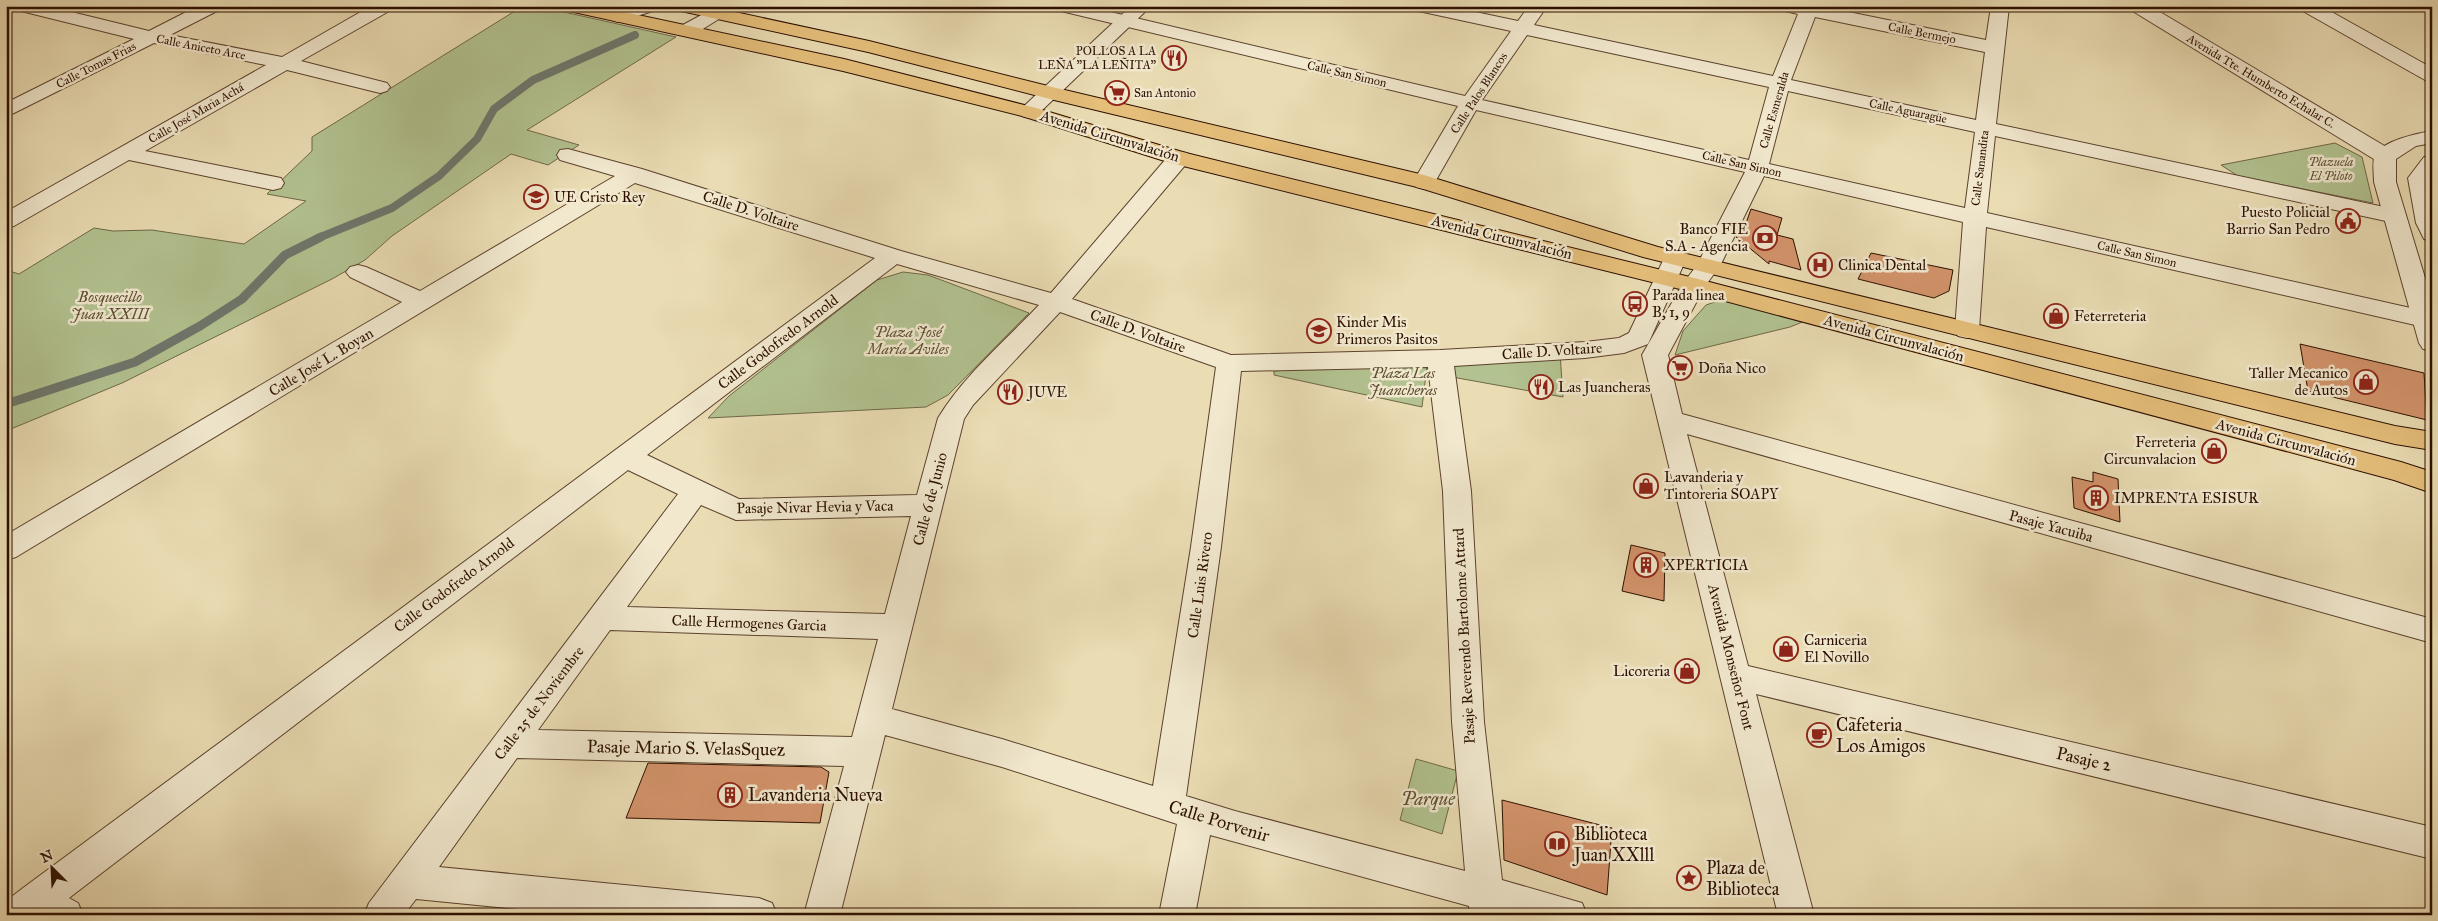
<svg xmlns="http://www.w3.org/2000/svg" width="2438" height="921" font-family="'IM FELL Great Primer',serif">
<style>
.green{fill:#b2c290;stroke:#6f6848}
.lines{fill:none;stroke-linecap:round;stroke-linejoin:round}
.stream-far1{stroke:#6e766c;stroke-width:8}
.stream{stroke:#6e766c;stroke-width:9}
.building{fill:#d3936b;stroke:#2c0f00}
.minor-casing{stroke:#5c422d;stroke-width:2}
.tertiary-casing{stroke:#5c422d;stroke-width:2}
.trunk-casing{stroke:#2c0f00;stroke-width:2}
.minor{fill:#f1e8ce;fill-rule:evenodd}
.tertiary{fill:#f1e8ce;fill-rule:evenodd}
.trunk{fill:#e5be7a;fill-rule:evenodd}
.labels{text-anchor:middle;stroke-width:5;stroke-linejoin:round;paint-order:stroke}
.far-street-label{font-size:12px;fill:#2c0f00;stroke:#f1e8ce}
.far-poi-label{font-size:12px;fill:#2c0f00;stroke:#f1e8ce;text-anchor:end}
.far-park-label{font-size:12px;font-style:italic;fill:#5b4e32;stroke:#f1e8ce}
.street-label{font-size:15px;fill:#2c0f00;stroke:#f1e8ce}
.poi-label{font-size:15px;fill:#2c0f00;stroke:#f1e8ce;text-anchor:start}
.park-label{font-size:15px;font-style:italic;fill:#5b4e32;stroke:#f1e8ce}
.near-poi-label{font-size:18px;fill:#2c0f00;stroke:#f1e8ce;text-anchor:start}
.near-street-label{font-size:18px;fill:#2c0f00;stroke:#f1e8ce}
.near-park-label{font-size:18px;font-style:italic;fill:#5b4e32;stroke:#f1e8ce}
</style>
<rect width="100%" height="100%" fill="#eadcb3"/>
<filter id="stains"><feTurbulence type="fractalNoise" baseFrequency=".004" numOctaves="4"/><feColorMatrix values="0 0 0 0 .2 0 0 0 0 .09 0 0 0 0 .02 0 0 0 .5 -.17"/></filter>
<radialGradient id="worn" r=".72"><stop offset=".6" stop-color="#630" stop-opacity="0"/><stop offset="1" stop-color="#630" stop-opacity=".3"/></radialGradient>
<g class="green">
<polygon points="523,6 537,6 676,37 527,130 579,145 548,165 511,154 392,236 365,260 332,279 122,383 6,431 6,270 19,274 94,228 113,231 152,230 244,244 306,201 267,194 312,151 312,137"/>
<polygon points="2335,143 2362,157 2373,203 2238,176 2221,165"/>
<polygon points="903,272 928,275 1029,313 948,395 926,407 708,418 729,396 877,280"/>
<polygon points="1721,300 1748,305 1805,321 1790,327 1675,355 1683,331 1706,305"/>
<polygon points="1560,353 1563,397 1452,377 1451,359"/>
<polygon points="1428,358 1422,407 1274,375 1274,371"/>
<polygon points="1416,759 1458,771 1442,834 1400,820"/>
</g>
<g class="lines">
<polyline class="stream-far1" points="318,238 392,208 439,176 477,139 494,109 533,80 635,35"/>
<polyline class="stream" points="6,404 135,362 200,326 242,299 285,255 321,237"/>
</g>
<g class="building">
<polygon points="1751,209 1782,218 1777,235 1793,239 1801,270 1769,261 1769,264 1736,237 1742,225 1745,226"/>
<polygon points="1871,253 1953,270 1949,291 1934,298 1858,279"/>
<polygon points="2300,344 2424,373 2427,420 2308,391"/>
<polygon points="2093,472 2118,479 2120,522 2074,508 2072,477 2093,482"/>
<polygon points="1631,545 1665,553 1664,601 1622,591"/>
<polygon points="648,763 821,767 829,772 820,823 626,818"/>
<polygon points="1502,800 1612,828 1607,895 1504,860"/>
</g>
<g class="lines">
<defs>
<g id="minor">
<polygon points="14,6 47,6 149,31 198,6 222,6 219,10 170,35 282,57 371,6 394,6 391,10 301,61 387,83 390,87 387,91 380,93 287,70 145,151 281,178 284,183 281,188 273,190 129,160 14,226 6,228 6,212 266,65 154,43 6,117 6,103 134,39 17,10"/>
<polygon points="718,6 746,6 743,10 722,17 695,34 681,34 679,30 681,26"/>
<path d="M1052,6H1085L1465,96L1511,31L1414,10L1411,6H1447L1518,21L1529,6H1547L1534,25L1773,76L1798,14L1785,11L1782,6H1819L1986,40L1991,6H2009L1996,124L2403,211L2406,216L2403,221L2395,223L1995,136L1987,213L2424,311L2432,313V325L2424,327L1986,227L1979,330L1976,336L1967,338L1958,336L1955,330L1963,222L1764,176L1720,266L1705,286L1668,355L1682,414L2432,619V643L1687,434L1748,666L2432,827V859L1756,694L1814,915H1778L1642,355L1682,285L1697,265L1745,172L1476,110L1435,182L1432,187L1424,189L1416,187L1413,182L1458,106L1061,11L1055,10ZM1815,17L1985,52L1976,120L1791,80ZM1527,35L1769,87L1749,160L1482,100ZM1788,91L1975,132L1965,208L1769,164Z"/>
<polygon points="2128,6 2150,6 2393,151 2396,156 2393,161 2385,162 2377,161 2131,10"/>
<polygon points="2298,6 2321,6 2432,68 2432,82 2425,80 2301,10"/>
<path d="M568,149L642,169L901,251L1051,293L1171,153L1179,152L1187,153L1190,158L1187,163L1072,299L1231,355L1440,350L1585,342L1619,338L1629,333L1667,252L1675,250L1683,252L1687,257L1648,344L1624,353L1585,358L1454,366L1471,491L1484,722L1502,880L1582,903L1587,915H1470L1469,906L1210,835L1195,915H1159L1177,824L1002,767L885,735L840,915H804L844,766L517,758L439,867L759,898L772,903L777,915H579L416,899L404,915H364L369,903L678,494L628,470L69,898L78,903L83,915H6V901L23,888L875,258L635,183L16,557L6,560V535L402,302L350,277L346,272L350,267L358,265L366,267L420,291L615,176L560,160L557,155L560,150ZM897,264L1039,305C1005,341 964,375 938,418L917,495L739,499L647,455ZM1060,312L1216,367L1191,547L1153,786L1002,739L892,709L964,419L973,405ZM1428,367L1443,491L1452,722L1465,871L1235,811L1186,796L1221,547L1241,371ZM701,505L736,520L911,516L885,614L627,607ZM610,630L878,639L852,737L538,730Z"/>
</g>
<g id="tertiary">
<polygon points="630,6 659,6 656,10 618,22 612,20 609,16 612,12"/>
<polygon points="1131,6 1151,6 1036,116 1029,118 1022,116 1019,112 1022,108"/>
<path d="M2432,131V143L2416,146L2396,159V182L2432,301V351L2423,349L2419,343L2374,182C2374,174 2372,162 2375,155C2382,141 2418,133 2432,131Z"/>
<polygon points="2432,156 2430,179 2432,241 2424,239 2416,223 2408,178 2424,157"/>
</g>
<g id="trunk">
<polygon points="560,6 596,6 844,59 1036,108 1186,153 1694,278 2401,462 2432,472 2432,493 2394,480 1688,291 1171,163 1022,116 843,71 569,11 563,10"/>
<polygon points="672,6 707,6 869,41 1052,87 1424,175 1658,247 2395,426 2432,432 2432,450 2395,444 1643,257 1417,187 1050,99 868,52 681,11 675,10"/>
</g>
</defs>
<use href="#minor" class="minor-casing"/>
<use href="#tertiary" class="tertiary-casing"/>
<use href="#trunk" class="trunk-casing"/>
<use href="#minor" class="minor"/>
<use href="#tertiary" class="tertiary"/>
<use href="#trunk" class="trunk"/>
</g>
<defs>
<symbol id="restaurant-ring" viewBox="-11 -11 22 22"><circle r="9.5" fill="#f1e8ce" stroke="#8f2418" stroke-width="1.5"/><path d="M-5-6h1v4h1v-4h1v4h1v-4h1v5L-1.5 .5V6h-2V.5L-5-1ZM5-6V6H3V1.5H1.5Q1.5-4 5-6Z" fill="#8f2418"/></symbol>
<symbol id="supermarket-ring" viewBox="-11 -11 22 22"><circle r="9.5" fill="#f1e8ce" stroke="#8f2418" stroke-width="1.5"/><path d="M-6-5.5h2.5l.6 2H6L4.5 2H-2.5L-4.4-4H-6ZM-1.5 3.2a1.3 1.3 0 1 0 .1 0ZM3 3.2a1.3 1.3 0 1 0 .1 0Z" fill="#8f2418"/></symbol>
<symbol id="school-ring" viewBox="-11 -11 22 22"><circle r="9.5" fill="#f1e8ce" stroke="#8f2418" stroke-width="1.5"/><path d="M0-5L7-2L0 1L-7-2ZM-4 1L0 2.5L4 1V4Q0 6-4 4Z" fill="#8f2418"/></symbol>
<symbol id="civic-ring" viewBox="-11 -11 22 22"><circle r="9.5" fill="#f1e8ce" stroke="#8f2418" stroke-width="1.5"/><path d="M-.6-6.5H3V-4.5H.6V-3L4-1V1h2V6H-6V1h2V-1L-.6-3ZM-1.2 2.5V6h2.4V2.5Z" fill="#8f2418"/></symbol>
<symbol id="bank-ring" viewBox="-11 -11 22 22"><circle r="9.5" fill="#f1e8ce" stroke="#8f2418" stroke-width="1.5"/><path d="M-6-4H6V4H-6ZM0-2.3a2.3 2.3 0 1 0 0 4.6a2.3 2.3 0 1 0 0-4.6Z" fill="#8f2418"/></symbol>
<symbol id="hospital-ring" viewBox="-11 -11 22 22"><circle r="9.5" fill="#f1e8ce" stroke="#8f2418" stroke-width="1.5"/><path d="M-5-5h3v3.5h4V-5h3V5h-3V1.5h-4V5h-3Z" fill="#8f2418"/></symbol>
<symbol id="bus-ring" viewBox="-11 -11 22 22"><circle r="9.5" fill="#f1e8ce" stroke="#8f2418" stroke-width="1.5"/><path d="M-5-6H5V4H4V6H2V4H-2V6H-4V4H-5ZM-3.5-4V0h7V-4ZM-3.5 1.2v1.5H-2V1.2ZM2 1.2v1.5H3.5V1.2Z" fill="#8f2418"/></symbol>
<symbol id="shop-ring" viewBox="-11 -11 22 22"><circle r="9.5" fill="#f1e8ce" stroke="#8f2418" stroke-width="1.5"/><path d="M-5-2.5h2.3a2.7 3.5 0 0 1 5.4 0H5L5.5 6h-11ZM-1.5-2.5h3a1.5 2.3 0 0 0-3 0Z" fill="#8f2418"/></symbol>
<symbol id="building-ring" viewBox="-11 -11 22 22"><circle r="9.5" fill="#f1e8ce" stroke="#8f2418" stroke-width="1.5"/><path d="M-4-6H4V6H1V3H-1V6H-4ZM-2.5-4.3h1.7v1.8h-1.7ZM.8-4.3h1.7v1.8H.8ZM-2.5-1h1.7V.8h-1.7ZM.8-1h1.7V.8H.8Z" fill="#8f2418"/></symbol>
<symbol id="cafe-ring" viewBox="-11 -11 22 22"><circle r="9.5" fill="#f1e8ce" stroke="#8f2418" stroke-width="1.5"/><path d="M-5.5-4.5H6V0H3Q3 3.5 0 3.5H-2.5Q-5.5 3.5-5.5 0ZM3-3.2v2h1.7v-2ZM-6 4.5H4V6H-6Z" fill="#8f2418"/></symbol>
<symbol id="library-ring" viewBox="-11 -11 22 22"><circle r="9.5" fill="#f1e8ce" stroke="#8f2418" stroke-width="1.5"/><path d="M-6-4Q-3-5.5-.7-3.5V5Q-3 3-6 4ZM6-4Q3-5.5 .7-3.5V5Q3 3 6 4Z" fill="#8f2418"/></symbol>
<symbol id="sight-ring" viewBox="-11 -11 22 22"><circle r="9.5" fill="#f1e8ce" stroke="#8f2418" stroke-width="1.5"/><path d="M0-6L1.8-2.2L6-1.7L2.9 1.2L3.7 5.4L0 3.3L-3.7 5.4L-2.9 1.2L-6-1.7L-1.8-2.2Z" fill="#8f2418"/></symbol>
</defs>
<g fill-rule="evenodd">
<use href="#restaurant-ring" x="1160" y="44" width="28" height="28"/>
<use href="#supermarket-ring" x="1103" y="79" width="28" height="28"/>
<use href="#school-ring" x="522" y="183" width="28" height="28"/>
<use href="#civic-ring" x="2334" y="207" width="28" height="28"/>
<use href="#bank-ring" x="1751" y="224" width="28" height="28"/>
<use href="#hospital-ring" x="1806" y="251" width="28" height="28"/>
<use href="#bus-ring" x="1621" y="290" width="28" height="28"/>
<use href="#shop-ring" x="2042" y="302" width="28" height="28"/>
<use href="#school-ring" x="1305" y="317" width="28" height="28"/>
<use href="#supermarket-ring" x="1666" y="354" width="28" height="28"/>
<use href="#shop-ring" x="2352" y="368" width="28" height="28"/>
<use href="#restaurant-ring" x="1527" y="373" width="28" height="28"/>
<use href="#restaurant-ring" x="996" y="378" width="28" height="28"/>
<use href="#shop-ring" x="2200" y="437" width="28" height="28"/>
<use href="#shop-ring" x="1632" y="472" width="28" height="28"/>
<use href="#building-ring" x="2082" y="484" width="28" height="28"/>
<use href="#building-ring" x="1632" y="551" width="28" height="28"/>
<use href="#shop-ring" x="1772" y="635" width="28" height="28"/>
<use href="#shop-ring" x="1673" y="657" width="28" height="28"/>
<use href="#cafe-ring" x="1805" y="721" width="28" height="28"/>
<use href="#building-ring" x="716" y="781" width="28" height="28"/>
<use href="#library-ring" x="1543" y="830" width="28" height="28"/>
<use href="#sight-ring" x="1675" y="864" width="28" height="28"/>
</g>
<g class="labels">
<g class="far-street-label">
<text transform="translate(1922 33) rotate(11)" y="4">Calle Bermejo</text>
<text transform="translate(201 47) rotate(11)" y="4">Calle Aniceto Arce</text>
<text transform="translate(96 65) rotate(-27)" y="4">Calle Tomas Frias</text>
<text transform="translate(1347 74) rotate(13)" y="4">Calle San Simon</text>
<text transform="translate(2261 81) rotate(31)" y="4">Avenida Tte. Humberto Echalar C.</text>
<text transform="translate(1479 93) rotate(-57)" y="4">Calle Palos Blancos</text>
<text transform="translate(1774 110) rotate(-74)" y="4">Calle Esmeralda</text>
<text transform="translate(1908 111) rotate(12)" y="4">Calle Aguaragüe</text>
<text transform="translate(196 113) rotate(-30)" y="4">Calle José Maria Achá</text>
<text transform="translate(1742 164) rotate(13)" y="4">Calle San Simon</text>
<text transform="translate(1980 168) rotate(-83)" y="4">Calle Sanandita</text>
<text transform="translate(2137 254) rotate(13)" y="4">Calle San Simon</text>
</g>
<g class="far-poi-label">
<text x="1156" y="55">POLLOS A LA<tspan x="1156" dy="14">LEÑA "LA LEÑITA"</tspan></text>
<text x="1134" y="97" text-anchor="start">San Antonio</text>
</g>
<g class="far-park-label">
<text x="2331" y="166">Plazuela<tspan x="2331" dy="14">El Piloto</tspan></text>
</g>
<g class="street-label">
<text transform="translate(1110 136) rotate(17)" y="5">Avenida Circunvalación</text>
<text transform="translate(751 211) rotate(18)" y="5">Calle D. Voltaire</text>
<text transform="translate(1502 237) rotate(14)" y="5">Avenida Circunvalación</text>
<text transform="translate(1138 331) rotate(20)" y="5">Calle D. Voltaire</text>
<text transform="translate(1894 338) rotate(15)" y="5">Avenida Circunvalación</text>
<text transform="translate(778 342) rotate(-37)" y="5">Calle Godofredo Arnold</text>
<text transform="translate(1552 351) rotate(-4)" y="5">Calle D. Voltaire</text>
<text transform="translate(321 362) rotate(-31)" y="5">Calle José L. Boyan</text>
<text transform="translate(2286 442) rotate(15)" y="5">Avenida Circunvalación</text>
<text transform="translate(930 499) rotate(-75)" y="5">Calle 6 de Junio</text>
<text transform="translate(815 507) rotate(-1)" y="5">Pasaje Nivar Hevia y Vaca</text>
<text transform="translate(2051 526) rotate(15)" y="5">Pasaje Yacuiba</text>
<text transform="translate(454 585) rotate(-37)" y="5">Calle Godofredo Arnold</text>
<text transform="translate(1200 585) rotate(-82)" y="5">Calle Luis Rivero</text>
<text transform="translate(749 623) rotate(2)" y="5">Calle Hermogenes Garcia</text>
<text transform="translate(1464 636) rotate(-93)" y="5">Pasaje Reverendo Bartolome Attard</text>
<text transform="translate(1731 657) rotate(76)" y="5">Avenida Monseñor Font</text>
<text transform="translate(539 703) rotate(-53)" y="5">Calle 25 de Noviembre</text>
</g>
<g class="poi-label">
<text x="554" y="202">UE Cristo Rey</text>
<text x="2330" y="217" text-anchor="end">Puesto Policial<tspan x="2330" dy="17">Barrio San Pedro</tspan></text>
<text x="1748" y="234" text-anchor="end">Banco FIE<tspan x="1748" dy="17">S.A - Agencia</tspan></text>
<text x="1838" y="270">Clinica Dental</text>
<text x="1652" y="300">Parada linea<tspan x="1652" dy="17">B, 1, 9</tspan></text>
<text x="2074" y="321">Feterreteria</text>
<text x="1336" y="327">Kinder Mis<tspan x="1336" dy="17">Primeros Pasitos</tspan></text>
<text x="1698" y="373">Doña Nico</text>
<text x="2348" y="378" text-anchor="end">Taller Mecanico<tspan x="2348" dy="17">de Autos</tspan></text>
<text x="1558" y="392">Las Juancheras</text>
<text x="1028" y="397">JUVE</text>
<text x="2196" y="447" text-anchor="end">Ferreteria<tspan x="2196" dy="17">Circunvalacion</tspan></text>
<text x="1664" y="482">Lavanderia y<tspan x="1664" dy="17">Tintoreria SOAPY</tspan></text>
<text x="2114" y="503">IMPRENTA ESISUR</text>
<text x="1664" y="570">XPERTICIA</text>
<text x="1804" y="645">Carniceria<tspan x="1804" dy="17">El Novillo</tspan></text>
<text x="1670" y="676" text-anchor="end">Licoreria</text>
</g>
<g class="park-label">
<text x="110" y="302">Bosquecillo<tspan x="110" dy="17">Juan XXIII</tspan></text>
<text x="908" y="337">Plaza José<tspan x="908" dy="17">María Aviles</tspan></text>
<text x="1403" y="378">Plaza Las<tspan x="1403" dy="17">Juancheras</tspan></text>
</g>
<g class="near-poi-label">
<text x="1836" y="731">Cafeteria<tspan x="1836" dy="21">Los Amigos</tspan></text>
<text x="748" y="801">Lavanderia Nueva</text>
<text x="1574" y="840">Biblioteca<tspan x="1574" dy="21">Juan XXlll</tspan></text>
<text x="1706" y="874">Plaza de<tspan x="1706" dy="21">Biblioteca</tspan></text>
</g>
<g class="near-street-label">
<text transform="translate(686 748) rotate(1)" y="6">Pasaje Mario S. VelasSquez</text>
<text transform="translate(2084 759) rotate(13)" y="6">Pasaje 2</text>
<text transform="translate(1219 821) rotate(17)" y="6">Calle Porvenir</text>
</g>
<g class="near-park-label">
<text x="1428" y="805">Parque</text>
</g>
</g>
<rect width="2438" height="921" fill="none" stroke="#eadcb3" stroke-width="25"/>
<rect x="8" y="8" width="2423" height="906" fill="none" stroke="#2c0f00" stroke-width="2.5"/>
<rect x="12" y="12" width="2413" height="896" fill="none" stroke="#2c0f00"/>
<g transform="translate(52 868) rotate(336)" stroke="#f1e8ce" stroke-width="4" paint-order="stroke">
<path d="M0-4L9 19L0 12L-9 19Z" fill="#2c0f00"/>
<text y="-8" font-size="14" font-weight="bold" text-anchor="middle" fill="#2c0f00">N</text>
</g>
<rect width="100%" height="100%" filter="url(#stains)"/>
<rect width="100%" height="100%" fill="url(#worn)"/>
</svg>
